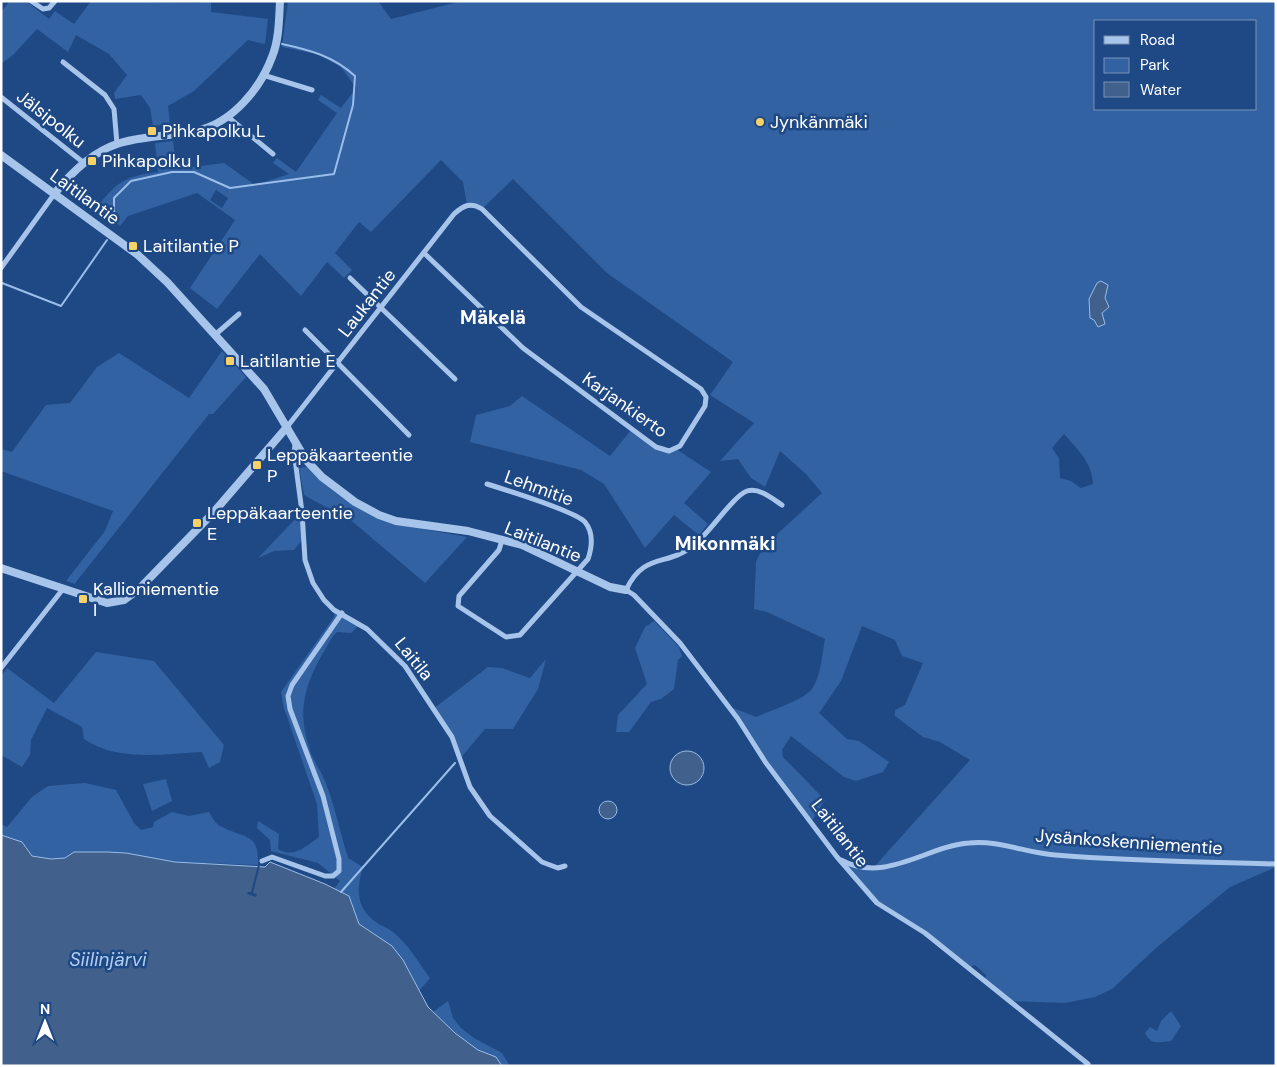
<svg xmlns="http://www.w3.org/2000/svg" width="1277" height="1067" font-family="'DM Sans',sans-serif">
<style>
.green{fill:#3262a2;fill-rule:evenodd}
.water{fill:#41608b;stroke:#9abeeb}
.pier{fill:#1f4985}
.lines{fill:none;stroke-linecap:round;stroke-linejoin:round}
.stream{stroke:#9abeeb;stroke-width:2}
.minor{stroke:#a7c4ea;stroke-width:5}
.tertiary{stroke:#a7c4ea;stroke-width:8}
.poi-dot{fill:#f8d167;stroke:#1f4985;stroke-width:2}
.labels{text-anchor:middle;stroke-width:5;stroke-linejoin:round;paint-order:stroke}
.street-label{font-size:18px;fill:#fff;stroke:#1f4985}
.poi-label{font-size:18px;fill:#fff;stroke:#1f4985;text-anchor:start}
.neighbourhood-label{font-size:19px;font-weight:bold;fill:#fff;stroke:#1f4985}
.water-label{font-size:19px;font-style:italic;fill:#b2cef1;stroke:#1f4985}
</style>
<rect width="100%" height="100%" fill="#1f4985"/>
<g class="green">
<polygon points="10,1 26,1 49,19 55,11 74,24 91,1 199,3 199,1 211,1 211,12 268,19 265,44 248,40 194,91 168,106 170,124 153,126 150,108 141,95 115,99 114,93 127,75 109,54 76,35 68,52 37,29 13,55 1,64 1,12"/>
<path d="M288,1H378L391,19L462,1H1276V867L1230,887L1156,948L1112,989L1095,997L1065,1003L1009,1001L985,982L986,975L975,965L968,968L925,933L877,903L843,861L874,867L970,760L940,742L923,737L895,716V710L905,705L923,663L902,656L895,640L862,626L841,681L819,713L847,739L859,741L889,762L883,772L856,781L844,777L791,736L782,750L783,757L825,800L811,822L728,706L756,717C769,711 804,700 812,689C821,676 822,655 825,639L767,612L754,609L756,562L763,547L822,493L806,474L780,451L765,487L751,478L738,459L720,461L754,423L710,395L733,362L607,273L513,179L482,209L467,205L463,182L441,160L371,232L359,222L335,253L352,270L344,278L327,262L301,296L260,254L217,309L190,288L235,220L197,193L128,216L120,226L96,209C116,182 125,176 158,172L155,143L173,141L177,169L224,163L255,185L289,174L273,163L277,158L296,172L337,113L318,100L321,95L341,108L356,88L341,67L317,54L282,47ZM1096,21H1256V109H1096ZM216,190L228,198L222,208L210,200ZM1104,283L1105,298L1109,307L1102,313L1098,327L1094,320ZM1064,434C1078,450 1092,462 1093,484L1081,488L1071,481L1060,478L1059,458L1052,448Z"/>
<polygon points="222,351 246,377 213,414 209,414 76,582 75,584 66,581 105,531 113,511 1,471 1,449 12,452 46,405 70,403 97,367 119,353 189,398"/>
<polygon points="522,396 610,456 632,429 661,450 676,449 711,472 684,503 708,524 699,535 674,515 645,548 604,484 581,470 470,442 476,415 510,406"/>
<path d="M307,467C349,515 407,527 467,537L425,583L353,522L304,495L299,468Z"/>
<polygon points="302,512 303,539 294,550 274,551 258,558"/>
<path d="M334,610L367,629L357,627L351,633L337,632L333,636C311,673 294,702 309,747C312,759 320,769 325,781C335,806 340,833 348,858L363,867C356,889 356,908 376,922C381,926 388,928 393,932C408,944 419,963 430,978L419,991L428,1006L433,1012L448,1001L453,1018L461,1028L474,1038L502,1053L510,1066H455L319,908L340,881L318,863L271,851L270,840L257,828L258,821L279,834L278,849C294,859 306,846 319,837L317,804L284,708L281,692L334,617Z"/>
<polygon points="654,621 679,647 682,656 678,660 674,689 661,699 651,702 629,732 616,732 618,715 647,684 635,648 645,627"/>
<path d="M96,652L154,661L224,745L220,762L209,768L202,752C164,754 117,762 84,739L82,727L47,708L31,740L30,755L22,767L1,755V676L7,668L54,703Z"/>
<polygon points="546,659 538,689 513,729 485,729 459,760 452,737 433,709 488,667 502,668 530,678"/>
<polygon points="166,779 172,801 152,811 143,784"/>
<path d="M85,783L116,790L134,823L141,830L153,827L154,822L172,812L189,816L209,812C212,817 216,825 222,827C245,839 259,832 258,865L175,862L126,853L107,852H74L65,858L51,859L32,856L26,847L16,840L1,835V824L7,827L32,797L48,786Z"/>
<path d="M1171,1011L1181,1026L1171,1041C1158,1042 1152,1046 1145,1033L1150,1027L1157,1031L1161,1021Z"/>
</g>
<g class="water">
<polygon points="1101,281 1108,285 1105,298 1109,307 1102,313 1105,324 1098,327 1094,320 1090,318 1089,299 1097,283"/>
<circle cx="687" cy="768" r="17"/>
<circle cx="608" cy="810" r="9"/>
<polygon points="1,835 22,842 32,856 51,859 65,858 74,852 107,852 126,853 175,862 265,867 270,862 325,884 349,896 359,924 392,946 403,960 428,1007 455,1033 478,1050 496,1057 502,1066 1,1066"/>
</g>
<polygon class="pier" points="258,865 260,865 253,893 257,894 256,897 247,894 248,892 251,892"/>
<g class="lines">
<g class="stream">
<path d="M114,220V198L131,181L172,172H194L230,188L334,174L353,105L355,76C333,56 310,50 282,44"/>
<polyline points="2,283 61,306 107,240"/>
<polyline points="341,892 455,763"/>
</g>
<g class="minor">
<polyline points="31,1 43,9 49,8 55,1"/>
<polyline points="63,62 105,95 114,109 117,144"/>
<polyline points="263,75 312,90"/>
<polyline points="1,97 84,163"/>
<polyline points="228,117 273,154"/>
<polyline points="1,268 55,193"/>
<polyline points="350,278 455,379"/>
<polyline points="305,330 409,435"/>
<polyline points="216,334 239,314"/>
<path d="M287,427L454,214C464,205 471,202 482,209L581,307L701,389L706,397L705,406L680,446L669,451L656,447L523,348L424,253"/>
<polyline points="295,445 294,452 302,512 305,560 313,583 324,600 334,610 367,629 405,666 452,737 470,787 490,816 542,862 558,868 565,866"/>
<path d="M487,484C503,489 576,512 585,522C594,533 592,547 588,559L520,635L506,637L458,606L459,596L499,550L502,540"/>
<path d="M782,505C773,499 759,487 747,491C733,496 709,534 693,546C666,567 644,552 626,590L634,595L680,643L738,719L766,763L837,857L877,903L925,933L1088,1064"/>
<polyline points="1,668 63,589"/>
<path d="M841,860C885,884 927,846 969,843C999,840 1026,853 1055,855C1129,861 1202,862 1276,864"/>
<polyline points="262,861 272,857 325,876 333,876 339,871 339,859 323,796 290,709 288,696 292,685 342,613"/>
</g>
<g class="tertiary">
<polyline points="1,155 138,255 167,282 264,389 306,460 322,477 355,502 379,515 396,521 468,531 522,545 610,587 626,590"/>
<path d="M55,193C71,173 93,152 117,144C143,135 173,137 200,130C233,121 260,89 272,57C279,40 279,20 280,1"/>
<polyline points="1,568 107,603 124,600 139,589 213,513 287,427"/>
</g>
</g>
<g class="poi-dot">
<circle cx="760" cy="122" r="5"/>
<rect x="147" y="126" width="10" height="10" rx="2.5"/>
<rect x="87" y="156" width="10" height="10" rx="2.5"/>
<rect x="128" y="241" width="10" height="10" rx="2.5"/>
<rect x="225" y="356" width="10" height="10" rx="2.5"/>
<rect x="252" y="460" width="10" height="10" rx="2.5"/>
<rect x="192" y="518" width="10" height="10" rx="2.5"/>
<rect x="78" y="594" width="10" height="10" rx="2.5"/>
</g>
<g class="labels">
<g class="street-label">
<text transform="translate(51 119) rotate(38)" y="6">Jälsipolku</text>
<text transform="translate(85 197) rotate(36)" y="6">Laitilantie</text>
<text transform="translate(367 303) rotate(-52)" y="6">Laukantie</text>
<text transform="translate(625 405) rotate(35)" y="6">Karjankierto</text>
<text transform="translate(539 488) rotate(20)" y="6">Lehmitie</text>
<text transform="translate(543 542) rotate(22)" y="6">Laitilantie</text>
<text transform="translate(414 659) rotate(51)" y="6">Laitila</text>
<text transform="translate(840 833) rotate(52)" y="6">Laitilantie</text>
<text transform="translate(1129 842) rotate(4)" y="6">Jysänkoskenniementie</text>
</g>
<g class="poi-label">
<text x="770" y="128">Jynkänmäki</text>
<text x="162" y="137">Pihkapolku L</text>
<text x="102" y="167">Pihkapolku I</text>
<text x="143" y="252">Laitilantie P</text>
<text x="240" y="367">Laitilantie E</text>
<text x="267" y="461">Leppäkaarteentie<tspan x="267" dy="21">P</tspan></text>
<text x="207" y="519">Leppäkaarteentie<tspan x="207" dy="21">E</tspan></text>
<text x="93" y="595">Kallioniementie<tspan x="93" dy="21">I</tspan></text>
</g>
<g class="neighbourhood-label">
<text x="493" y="324">Mäkelä</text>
<text x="725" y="550">Mikonmäki</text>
</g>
<g class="water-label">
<text x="108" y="966">Siilinjärvi</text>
</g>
</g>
<rect width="1277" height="1067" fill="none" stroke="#ffffff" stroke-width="5"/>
<rect x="1094" y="20" width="162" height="90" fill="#1f4985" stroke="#7992b6"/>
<rect x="1104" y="36" width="25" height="8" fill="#a7c4ea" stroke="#7992b6"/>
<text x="1140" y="45" font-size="15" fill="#ffffff">Road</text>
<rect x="1104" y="58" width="25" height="15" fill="#3262a2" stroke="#7992b6"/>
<text x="1140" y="70" font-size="15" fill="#ffffff">Park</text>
<rect x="1104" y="82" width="25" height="15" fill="#41608b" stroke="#7992b6"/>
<text x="1140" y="95" font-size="15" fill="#ffffff">Water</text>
<g transform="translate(45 1022)" stroke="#1f4985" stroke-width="4" paint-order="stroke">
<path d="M0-4L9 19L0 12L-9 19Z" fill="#ffffff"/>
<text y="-8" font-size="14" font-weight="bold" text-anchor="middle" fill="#ffffff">N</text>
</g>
</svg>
